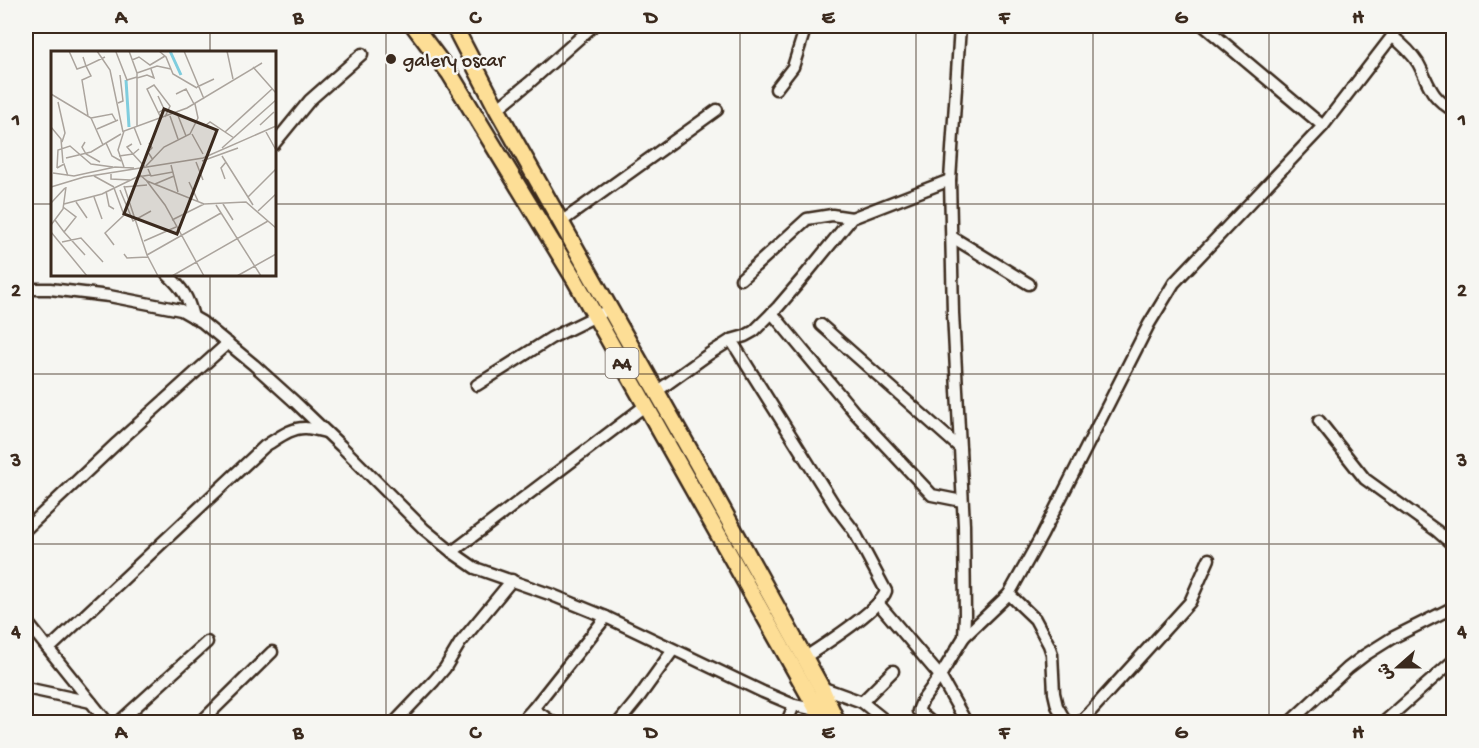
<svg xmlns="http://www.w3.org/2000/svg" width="1479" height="748" font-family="'Gochi Hand','Playpen Sans Arabic',sans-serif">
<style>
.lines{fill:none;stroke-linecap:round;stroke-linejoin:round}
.minor-casing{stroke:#3b2a1e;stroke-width:15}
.highway-casing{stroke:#3b2a1e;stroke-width:20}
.minor{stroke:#f6f6f2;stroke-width:10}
.highway{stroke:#fdde96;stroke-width:15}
.grid{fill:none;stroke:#3b2a1e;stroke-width:1.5;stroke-opacity:0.55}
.poi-dot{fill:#3b2a1e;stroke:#f6f6f2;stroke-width:2}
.labels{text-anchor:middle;stroke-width:5;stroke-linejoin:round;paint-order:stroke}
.shield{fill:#f6f6f2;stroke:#73675e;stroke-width:1.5}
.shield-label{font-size:18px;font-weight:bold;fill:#3b2a1e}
.poi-label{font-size:20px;fill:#3b2a1e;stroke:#f6f6f2;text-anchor:start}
.inset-river{fill:none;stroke:#7fcdde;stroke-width:3}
.inset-road{fill:none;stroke:#aba49d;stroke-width:1.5}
.view{fill:#3b2a1e;fill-opacity:0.15;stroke:#3b2a1e;stroke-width:3}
.inset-edge{fill:none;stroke:#3b2a1e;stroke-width:3}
.neatline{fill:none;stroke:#3b2a1e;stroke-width:2}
.grid-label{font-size:20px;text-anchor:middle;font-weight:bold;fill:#3b2a1e}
</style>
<rect width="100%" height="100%" fill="#f6f6f2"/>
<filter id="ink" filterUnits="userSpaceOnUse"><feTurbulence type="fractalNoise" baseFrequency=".0167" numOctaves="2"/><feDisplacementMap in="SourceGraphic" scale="12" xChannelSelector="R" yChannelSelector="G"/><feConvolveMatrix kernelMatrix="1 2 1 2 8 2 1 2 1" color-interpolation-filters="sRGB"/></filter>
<g filter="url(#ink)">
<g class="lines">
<defs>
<g id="minor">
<polyline points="1204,26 1323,126"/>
<path d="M1392,36C1402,44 1411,52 1418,63C1430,85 1429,96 1454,111"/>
<polyline points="776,89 793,67 806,26"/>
<polyline points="497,109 529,83 593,26"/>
<polyline points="274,144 310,100 362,54"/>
<polyline points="561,222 717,110"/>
<polyline points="952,237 1029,284"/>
<path d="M167,274C183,289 188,297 193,317"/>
<polyline points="741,279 807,219 832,215 852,218"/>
<polyline points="26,289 50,289 109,296 181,310 202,322 254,365 295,402 341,446 424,529 452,552 475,568 552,595 606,617 763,692 794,705 816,710"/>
<polyline points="772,313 855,413 932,495 962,501"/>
<polyline points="821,325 960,448"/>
<path d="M731,340L835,506L854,531L886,591C880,610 822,646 804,658"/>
<polyline points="477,385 551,338 602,313"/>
<polyline points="656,392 709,354 731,340 745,336 754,331 778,307 802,279 852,218 950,180"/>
<polyline points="1319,421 1365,479 1437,531 1454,546"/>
<polyline points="26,529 117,443 228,343"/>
<polyline points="452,552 646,405"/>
<polyline points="1009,594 1035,619 1049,645 1052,654 1054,693 1057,706 1066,722"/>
<polyline points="878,603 940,676 966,722"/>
<polyline points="26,621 107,722"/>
<polyline points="964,637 1009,594 1042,535 1149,324 1174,283 1323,126 1400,26"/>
<path d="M49,649L265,446C277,439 291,427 306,428C312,428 319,431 326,432"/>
<polyline points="821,687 862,702 887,722"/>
<polyline points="26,688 91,702"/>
<polyline points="862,702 893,671"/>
<polyline points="533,709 606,617"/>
<polyline points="119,722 207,642"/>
<polyline points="201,722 272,652"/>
<polyline points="395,722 434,681 445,668 460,643 512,580"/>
<polyline points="521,722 533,709 552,722"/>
<polyline points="619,722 637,700 673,650"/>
<polyline points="787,722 794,705"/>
<polyline points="931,722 918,711 922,701 940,676 964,637 965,615 964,525 953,313 950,180 960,26"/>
<polyline points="1081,722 1190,602 1209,559"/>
<polyline points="1290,722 1348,668 1365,655 1392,638 1454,607"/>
<polyline points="1384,722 1454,660"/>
</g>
<g id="highway">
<polyline points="414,26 450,74 575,280 824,722"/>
<polyline points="454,26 497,109 697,463 821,687 837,722"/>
</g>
</defs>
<use href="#minor" class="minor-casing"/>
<use href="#highway" class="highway-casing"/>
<use href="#minor" class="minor"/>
<use href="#highway" class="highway"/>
</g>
</g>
<path class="grid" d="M210,26V52M386,26V722M563,26V722M740,26V722M916,26V722M1093,26V722M1269,26V722M26,204H52M274,204H1454M210,274V722M26,374H1454M26,544H1454"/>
<circle class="poi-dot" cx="391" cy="59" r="6"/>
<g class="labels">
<rect class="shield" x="605.5" y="348" width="33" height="30" rx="4.5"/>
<g class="shield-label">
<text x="622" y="369">A4</text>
</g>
<g class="poi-label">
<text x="403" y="66">galery oscar</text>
</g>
</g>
<g transform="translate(51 51)">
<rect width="225" height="225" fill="#f6f6f2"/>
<path class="inset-river" d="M119,0L130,24M75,29L78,76"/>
<path class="inset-road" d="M18,0L26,18L35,15L32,6M46,0L59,19L72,81M78,0L86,22V75M108,0L115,6L122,23L146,37M133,0L153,48M176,0L182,28M65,1L76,29L86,26M81,9L88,6L99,14L114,5M202,16L225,42M86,22L106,15L120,18M86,27L96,24L103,27L100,18M146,36L163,28M0,43L40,67L52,94M125,43L135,38L143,53M107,45L113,58L107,62M7,51L14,82L11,91M67,52L72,50L69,24M126,62L135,85M37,65L31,29L40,25L35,15L54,6M119,65L127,88M40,67L61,63L65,70M110,67L96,38L103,34L119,55L114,66M155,74L159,71L183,87M209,74L223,61M0,76L10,88L12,112M83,76L90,94M46,78L67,69M174,81L221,38M215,81L225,99M141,83L152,103M34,91L31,96L35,103L49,111M55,92L61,105L70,110M98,92L101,97L97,101L102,109M81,93L76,96L82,103L88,98M171,97L225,49M68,105L82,103L94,116M171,105L202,154M15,107L40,101L70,83M151,110L187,97M145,111L152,129M120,114L127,141M95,115L113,96L139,83L147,67L144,53M73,116L67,99L73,80L136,57L211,12M6,117L7,99L19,95L40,113L62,116M6,117L13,113L17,125M97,118L100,125L122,121M2,122L23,125L64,116L83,117M60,123V128L79,129M88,123L96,130L153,153L195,151L225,177M43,125L63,136M174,128L170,117L175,111M95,129L114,154L153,225M138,131L147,150M104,133L123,125M73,135L96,204L107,225M0,136L33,126L152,107L225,75M73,136L96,134M63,137L73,164L54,182L63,194M69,139L82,170L100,160M55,140L58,155L63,158M43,146L51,168M197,146L225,118M25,151L36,167M0,152L14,137M13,153L51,143L86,126L99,124M172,153L182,169M165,154L210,225M207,160L225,143M4,169L13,181L25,166L12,156M121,169L153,153M0,174L12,158L15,136M0,181L36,225M13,181L34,204M93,190L125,176M11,191L30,187L52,211M73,203L76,207L97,206M96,204L170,162M121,225L217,170M186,225L225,203"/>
<path class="view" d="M113,58L166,79L126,183L73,163Z"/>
<rect width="225" height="225" class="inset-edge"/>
</g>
<rect width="1479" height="748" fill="none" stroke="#f6f6f2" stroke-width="66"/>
<g transform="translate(1398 667) rotate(249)" stroke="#f6f6f2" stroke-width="4.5" paint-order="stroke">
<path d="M0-4.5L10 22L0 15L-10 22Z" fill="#3b2a1e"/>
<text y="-9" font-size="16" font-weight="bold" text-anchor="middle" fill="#3b2a1e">ش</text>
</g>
<rect x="33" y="33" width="1413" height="682" class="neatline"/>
<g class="grid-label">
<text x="121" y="23">A</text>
<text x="298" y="23">B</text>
<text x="475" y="23">C</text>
<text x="651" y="23">D</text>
<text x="828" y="23">E</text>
<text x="1004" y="23">F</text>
<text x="1181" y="23">G</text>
<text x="1358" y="23">H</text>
<text x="16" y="125">1</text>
<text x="1462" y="125">1</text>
<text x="16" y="296">2</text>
<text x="1462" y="296">2</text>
<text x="16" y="466">3</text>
<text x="1462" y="466">3</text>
<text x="16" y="637">4</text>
<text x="1462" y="637">4</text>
<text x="121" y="738">A</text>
<text x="298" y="738">B</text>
<text x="475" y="738">C</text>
<text x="651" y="738">D</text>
<text x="828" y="738">E</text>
<text x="1004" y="738">F</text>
<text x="1181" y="738">G</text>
<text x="1358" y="738">H</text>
</g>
</svg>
